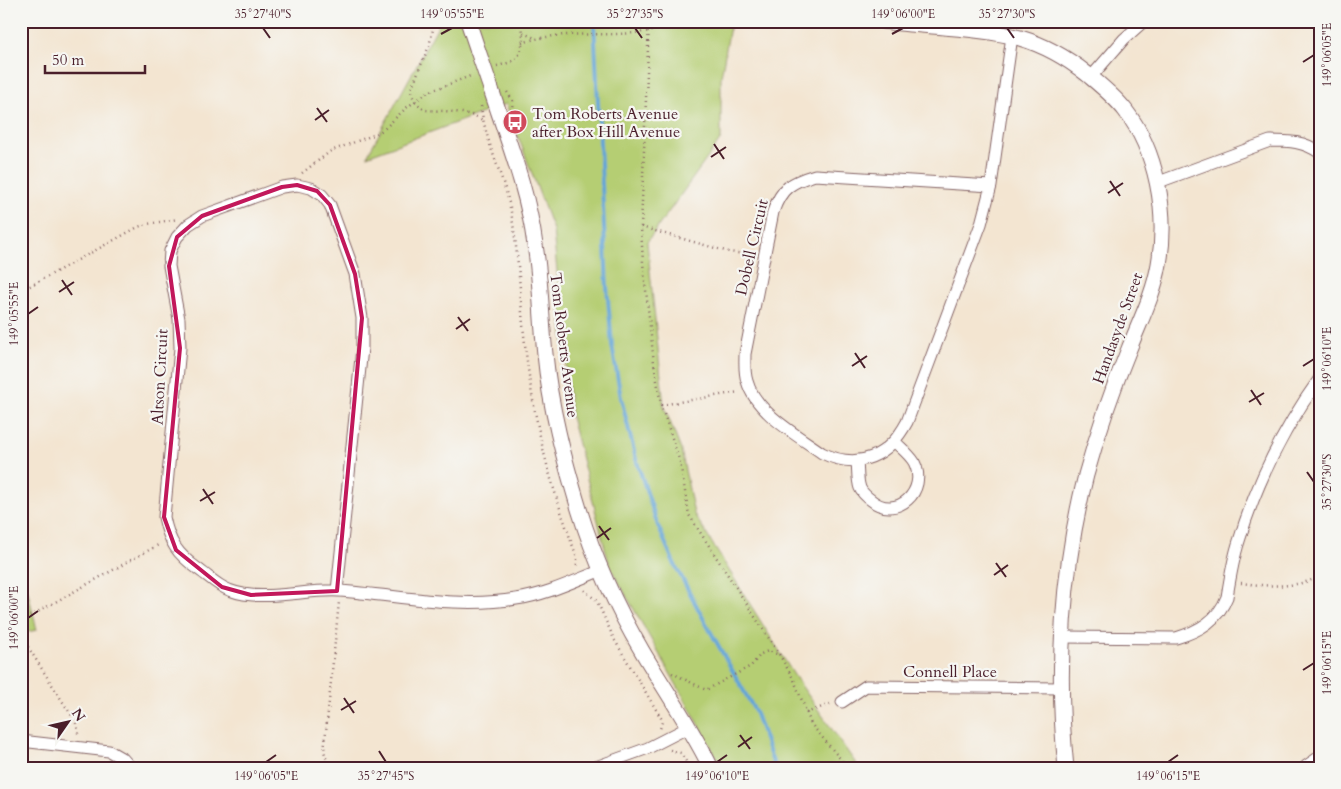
<svg xmlns="http://www.w3.org/2000/svg" width="1341" height="789" font-family="Cardo,serif">
<style>
.green{fill:#b5ce73;stroke:#80764f}
.lines{fill:none;stroke-linecap:round;stroke-linejoin:round}
.stream{stroke:#64a5d7;stroke-width:4}
.minor-casing{stroke:#856465;stroke-width:13}
.tertiary-casing{stroke:#856465;stroke-width:17}
.path{stroke:#856465;stroke-width:2.5;stroke-dasharray:1 4;stroke-linecap:butt}
.minor{stroke:#fff;stroke-width:11}
.tertiary{stroke:#fff;stroke-width:15}
.tertiary-bridge-casing{stroke:#856465;stroke-width:17;stroke-linecap:butt}
.tertiary-bridge{stroke:#fff;stroke-width:15}
.marked{fill:none;stroke:#c2185b;stroke-width:4;stroke-linejoin:round}
.ticks{fill:none;stroke:#4a1f2b;stroke-width:2}
.labels{text-anchor:middle;stroke-width:4.5;stroke-linejoin:round;paint-order:stroke}
.poi-label{font-size:16px;fill:#4a1f2b;stroke:#f6f6f2;text-anchor:start}
.street-label{font-size:16px;fill:#4a1f2b;stroke:#f6f6f2}
.neatline{fill:none;stroke:#4a1f2b;stroke-width:2}
.ticks-label{font-size:12px;text-anchor:middle;fill:#4a1f2b}
</style>
<rect width="100%" height="100%" fill="#f6f6f2"/>
<filter id="ink" filterUnits="userSpaceOnUse"><feTurbulence type="fractalNoise" baseFrequency=".02" numOctaves="2"/><feDisplacementMap in="SourceGraphic" scale="10" xChannelSelector="R" yChannelSelector="G"/><feConvolveMatrix kernelMatrix="1 2 1 2 8 2 1 2 1" color-interpolation-filters="sRGB"/></filter>
<filter id="wash" filterUnits="userSpaceOnUse"><feTurbulence type="fractalNoise" baseFrequency=".0096" numOctaves="4" result="noise"/><feDisplacementMap in="SourceGraphic" scale="20" xChannelSelector="R" yChannelSelector="G"/><feGaussianBlur stdDeviation="1.12" result="paint"/><feColorMatrix in="noise" values="0 0 0 0 0 0 0 0 0 0 0 0 0 0 0 0 0 1.4 0 .05"/><feComposite in="paint" operator="in"/></filter>
<g filter="url(#wash)">
<rect width="100%" height="100%" fill="#f3e5d1"/>
<g class="green">
<polygon points="438,21 731,21 721,77 721,139 647,242 664,406 681,450 694,514 794,675 859,768 722,768 701,728 610,567 571,417 553,230 506,104 367,156 439,24"/>
<polygon points="21,563 37,630 21,633"/>
</g>
<g class="lines">
<polyline class="stream" points="594,21 607,287 612,345 621,398 636,459 658,526 674,563 703,618 755,711 775,768"/>
</g>
</g>
<g filter="url(#ink)">
<g class="lines">
<defs>
<g id="minor">
<polyline points="1091,77 1124,39 1144,21"/>
<path d="M1156,183L1270,141C1288,141 1305,141 1320,153"/>
<path d="M991,186L981,224L907,422C889,456 859,471 822,453C797,435 755,412 747,381C744,372 745,363 745,354L773,212C781,188 791,182 815,175L991,186L1012,36"/>
<path d="M857,461C858,469 857,480 860,488C862,493 867,497 871,500C896,521 929,491 914,462C909,454 901,448 895,442"/>
<path d="M337,591L362,348V318L355,274L330,205L322,195L311,188L297,185L282,187L202,216L188,225L177,237L170,251L169,266L179,319L180,348L164,517C169,542 177,554 198,569C208,576 218,586 229,590C262,603 304,589 339,591C398,595 457,609 516,599C546,595 574,581 602,570"/>
<path d="M1062,637L1176,638C1200,631 1218,620 1227,597C1230,578 1233,559 1239,541C1257,481 1284,428 1320,378"/>
<polyline points="842,702 866,686 1061,688"/>
<polyline points="21,741 109,751 123,759 131,768"/>
<polyline points="593,768 648,748 689,727"/>
</g>
<g id="tertiary">
<polyline points="468,21 478,51"/>
<path d="M883,21C927,27 978,27 1020,38C1044,45 1067,58 1087,74C1100,85 1114,96 1125,110C1157,151 1168,213 1159,264C1154,294 1140,321 1129,349C1112,390 1098,432 1086,475C1062,569 1056,671 1066,768"/>
<path d="M491,89C508,141 528,191 535,245C541,281 541,318 545,354C550,407 564,459 579,509C594,558 616,607 642,651C665,690 691,727 711,768"/>
<polyline points="1307,768 1320,759"/>
</g>
</defs>
<use href="#minor" class="minor-casing"/>
<use href="#tertiary" class="tertiary-casing"/>
<g class="path">
<path d="M435,21L429,46L411,89C411,97 418,106 425,110C440,111 471,111 482,120"/>
<polyline points="486,21 487,30"/>
<polyline points="649,21 641,227 643,263 654,363 661,405 680,462 689,515 779,654 794,680 811,724 848,768"/>
<polyline points="523,33 535,38"/>
<path d="M522,43C573,25 632,45 682,21"/>
<path d="M497,66C502,65 508,63 513,61C525,53 523,34 522,21"/>
<polyline points="507,92 513,101 512,108"/>
<path d="M481,106C485,142 504,176 511,212C519,256 520,300 525,344C530,391 540,444 554,489C561,513 569,535 577,558V564L575,568"/>
<polyline points="302,173 331,151 376,134 384,129 406,108 428,92 473,75"/>
<polyline points="641,227 729,252 753,255"/>
<polyline points="21,291 138,227 147,224 178,219"/>
<polyline points="661,405 739,392"/>
<path d="M1241,583C1266,586 1297,589 1320,576"/>
<polyline points="584,590 597,601 614,639 661,718 662,722 660,729"/>
<polyline points="21,621 160,544"/>
<polyline points="21,628 28,647 75,721 78,729 78,736"/>
<polyline points="672,673 706,690 751,666 761,654 768,651 777,654"/>
<polyline points="806,713 830,704"/>
<polyline points="670,750 681,753 690,768"/>
<polyline points="329,768 324,751 339,602"/>
<polyline points="1287,768 1294,764"/>
</g>
<use href="#minor" class="minor"/>
<use href="#tertiary" class="tertiary"/>
<defs>
<polyline id="tertiary-bridge" points="478,51 491,89"/>
</defs>
<use href="#tertiary-bridge" class="tertiary-bridge-casing"/>
<use href="#tertiary-bridge" class="tertiary-bridge"/>
</g>
</g>
<path class="marked" d="M297,185L317,191L330,205L355,274L362,318L337,591L251,595L222,587L176,550L164,517L180,348L169,266L177,237L202,216L282,187Z"/>
<path class="ticks" d="M263,28L270,38M635,28L642,38M1007,28L1014,38M441,34L452,28M892,34L903,28M1303,62L1314,55M317,108L327,122M315,120L329,110M714,144L724,159M711,157L726,147M1110,181L1120,196M1108,193L1123,183M62,280L72,295M59,292L74,282M28,314L38,307M458,317L468,331M456,329L470,319M855,353L865,368M852,366L867,356M1303,366L1314,359M1251,390L1261,405M1249,402L1264,393M1307,472L1314,482M203,489L213,504M200,501L215,492M599,526L609,540M597,538L611,528M996,563L1006,577M994,575L1008,565M28,618L38,611M1303,670L1314,663M344,698L354,713M341,710L356,701M740,735L750,749M738,747L752,737M379,751L386,762M266,762L276,755M717,762L727,755M1168,762L1178,755"/>
<defs>
<symbol id="bus-disc" viewBox="-11 -11 22 22"><circle r="9.5" fill="#d1495b" stroke="#f6f6f2"/><path d="M-5-6H5V4H4V6H2V4H-2V6H-4V4H-5ZM-3.5-4V0h7V-4ZM-3.5 1.2v1.5H-2V1.2ZM2 1.2v1.5H3.5V1.2Z" fill="#fff"/></symbol>
</defs>
<g fill-rule="evenodd">
<use href="#bus-disc" x="501" y="108" width="28" height="28"/>
</g>
<g class="labels">
<g class="poi-label">
<text x="532" y="119">Tom Roberts Avenue<tspan x="532" dy="18">after Box Hill Avenue</tspan></text>
</g>
<g class="street-label">
<text transform="translate(751 247) rotate(-77)" y="6">Dobell Circuit</text>
<text transform="translate(1117 328) rotate(-70)" y="6">Handasyde Street</text>
<text transform="translate(565 345) rotate(83)" y="6">Tom Roberts Avenue</text>
<text transform="translate(159 377) rotate(-87)" y="6">Altson Circuit</text>
<text x="950" y="677">Connell Place</text>
</g>
</g>
<rect width="1341" height="789" fill="none" stroke="#f6f6f2" stroke-width="55"/>
<g transform="translate(68 722) rotate(56)" stroke="#f6f6f2" stroke-width="4" paint-order="stroke">
<path d="M0-4L9 19L0 12L-9 19Z" fill="#4a1f2b"/>
<text y="-8" font-size="14" font-weight="bold" text-anchor="middle" fill="#4a1f2b">N</text>
</g>
<path d="M45 65v8h100v-8" fill="none" stroke="#4a1f2b" stroke-width="2.5"/>
<text x="52" y="65" font-size="15" fill="#4a1f2b" stroke="#f6f6f2" stroke-width="4" paint-order="stroke">50 m</text>
<rect x="28" y="28" width="1286" height="734" class="neatline"/>
<g class="ticks-label">
<text x="263" y="18">35°27'40"S</text>
<text x="452" y="18">149°05'55"E</text>
<text x="635" y="18">35°27'35"S</text>
<text x="903" y="18">149°06'00"E</text>
<text x="1007" y="18">35°27'30"S</text>
<text transform="translate(1327 55) rotate(-90)" y="4">149°06'05"E</text>
<text transform="translate(14 314) rotate(-90)" y="4">149°05'55"E</text>
<text transform="translate(1327 359) rotate(-90)" y="4">149°06'10"E</text>
<text transform="translate(1327 482) rotate(-90)" y="4">35°27'30"S</text>
<text transform="translate(14 618) rotate(-90)" y="4">149°06'00"E</text>
<text transform="translate(1327 663) rotate(-90)" y="4">149°06'15"E</text>
<text x="266" y="780">149°06'05"E</text>
<text x="386" y="780">35°27'45"S</text>
<text x="717" y="780">149°06'10"E</text>
<text x="1168" y="780">149°06'15"E</text>
</g>
</svg>
